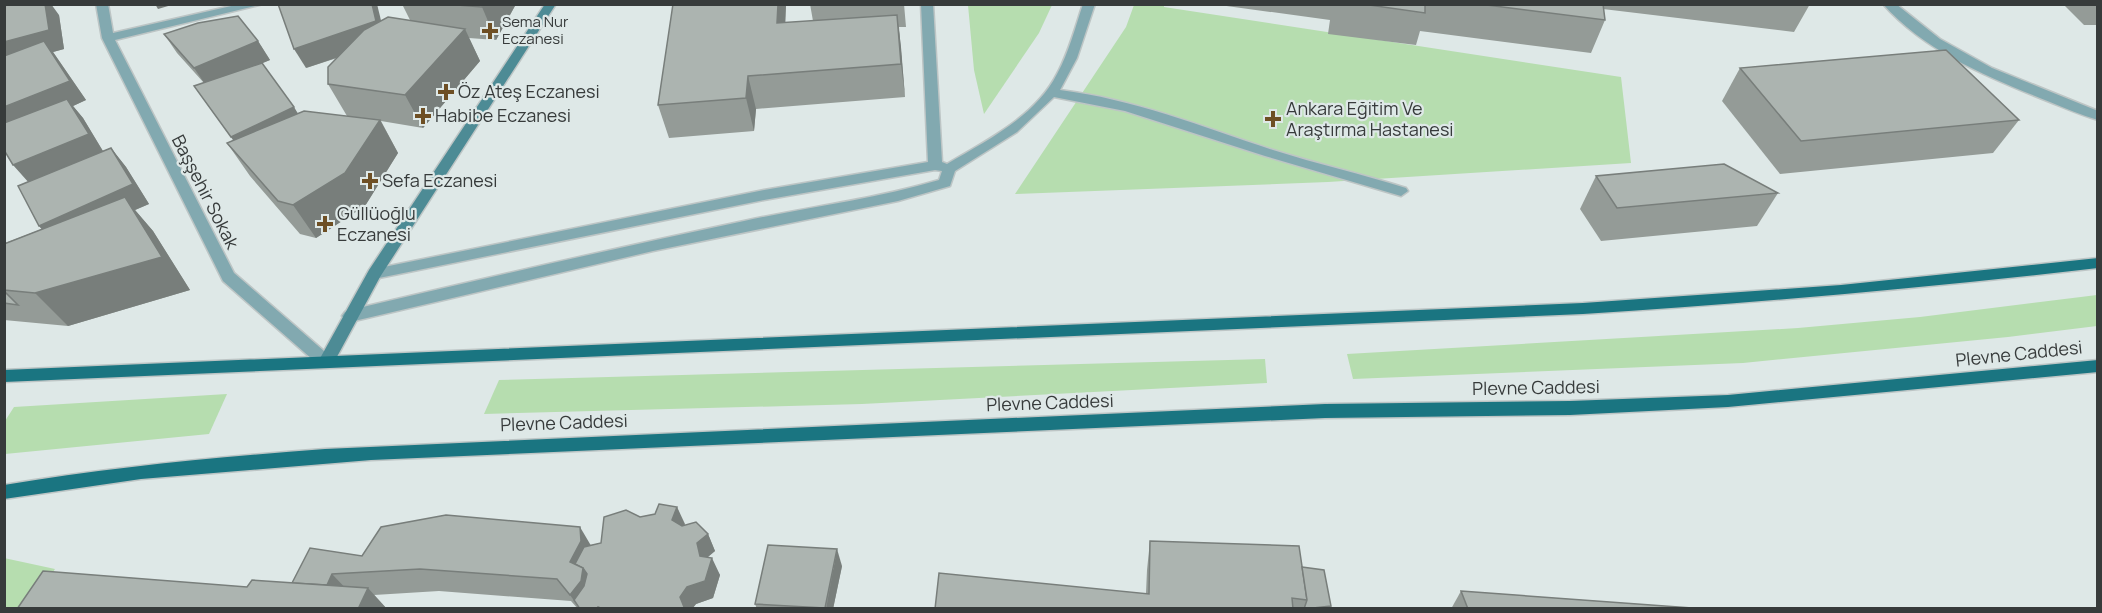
<svg xmlns="http://www.w3.org/2000/svg" width="2102" height="613" font-family="Manrope,sans-serif">
<style>
.green{fill:#b6ddaf}
.lines{fill:none;stroke-linecap:round;stroke-linejoin:round}
.lane-casing{stroke:#bdc5c5;stroke-width:3}
.street-casing{stroke:#bdc5c5;stroke-width:3}
.secondary-casing{stroke:#bdc5c5;stroke-width:3}
.primary-casing{stroke:#bdc5c5;stroke-width:3}
.lane{fill:#82a9b0;fill-rule:evenodd}
.street{fill:#82a9b0;fill-rule:evenodd}
.secondary{fill:#4d8b95;fill-rule:evenodd}
.primary{fill:#1a7581;fill-rule:evenodd}
.wall{fill:#949b97}
.shaded-wall{fill:#787e7b}
.building{fill:#acb4b0;stroke:#787e7b;stroke-width:1.5}
.poi-dot{fill:#6e4f24;stroke:#dee8e7;stroke-width:2}
.labels{text-anchor:middle;stroke-width:4.5;stroke-linejoin:round;paint-order:stroke}
.far-poi-label{font-size:15px;fill:#373b3b;stroke:#dee8e7;text-anchor:start}
.poi-label{font-size:18px;fill:#373b3b;stroke:#dee8e7;text-anchor:start}
.street-label{font-size:18px;fill:#373b3b;stroke:#dee8e7}
</style>
<rect width="100%" height="100%" fill="#dee8e7"/>
<g class="green">
<polygon points="968,5 1052,5 1039,33 984,114 974,70"/>
<polygon points="1134,5 1164,5 1164,7 1621,77 1631,163 1328,182 1015,194 1126,27"/>
<polygon points="2097,295 2097,326 2008,337 1743,363 1353,379 1347,354 1798,328 1920,317"/>
<polygon points="1265,359 1267,383 862,404 484,414 499,380"/>
<polygon points="227,394 209,434 5,454 5,421 14,407"/>
<polygon points="4,558 55,569 29,608 5,608"/>
</g>
<g class="lines">
<defs>
<g id="lane">
<path d="M921,4H933L942,162L947,164C987,140 1035,117 1057,74C1069,52 1075,28 1083,4H1095L1077,58L1060,90C1133,99 1203,127 1273,150C1317,164 1362,174 1406,188L1408,191L1401,196L1265,156L1125,111L1054,97L1017,132L955,171L950,186L898,201L653,251L350,322L345,320L342,316L345,312L350,310C481,279 612,249 744,221C809,207 875,199 939,180L942,171L935,170L764,200L374,279L367,274L374,269L764,190L928,162Z"/>
<path d="M1883,4H1896L1940,39L1992,68L2098,111V120C2081,115 2065,108 2050,102C1992,79 1925,52 1883,4Z"/>
</g>
<polygon id="street" points="96,4 108,4 113,33 240,4 263,4 115,40 234,273 332,358 334,362 332,366 320,366 223,281 102,38"/>
<polygon id="secondary" points="545,4 556,4 380,277 332,366 320,366 318,362 369,270"/>
<g id="primary">
<path d="M2098,258V268C1926,288 1755,303 1583,314L4,382V370L1583,303L1841,285Z"/>
<path d="M2098,360V372L1728,407L1570,415L1325,418L371,460L141,479L4,499V485C111,467 217,457 325,449L1325,404L1570,401L1728,395Z"/>
</g>
</defs>
<use href="#lane" class="lane-casing"/>
<use href="#street" class="street-casing"/>
<use href="#secondary" class="secondary-casing"/>
<use href="#primary" class="primary-casing"/>
<use href="#lane" class="lane"/>
<use href="#street" class="street"/>
<use href="#secondary" class="secondary"/>
<use href="#primary" class="primary"/>
</g>
<g class="wall">
<polygon points="402,4 516,4 496,40 469,38 480,61 423,128 381,121 398,153 365,206 316,238 300,234 250,176 227,143 233,140 194,86 204,83 177,53 164,34 258,41 270,60 262,63 298,114 347,116 328,84 337,58 306,68 381,21 410,20"/>
<polygon points="786,4 785,23 813,21 810,4 904,4 906,27 899,27 905,97 756,109 754,131 669,138 658,105"/>
<polygon points="1212,4 1810,4 1794,32 1603,9 1605,20 1591,53 1420,31 1416,45 1328,34 1330,20"/>
<polygon points="2063,4 2097,4 2097,25 2084,25"/>
<polygon points="59,15 64,49 53,52 86,100 73,106 83,118 103,151 111,148 126,167 149,204 135,210 153,231 190,290 68,326 4,320 4,241 5,243 42,229 39,226 28,182"/>
<polygon points="1740,68 2019,120 1993,153 1780,174 1722,101"/>
<polygon points="1596,176 1778,193 1757,226 1601,241 1580,209"/>
<polygon points="677,507 684,525 708,534 715,551 708,557 720,575 713,598 696,604 692,609 578,609 571,601 439,591 374,595 387,609 17,609 292,583 362,556 591,545 601,543 640,517 655,514"/>
<polygon points="1150,541 1302,567 1331,606 1330,609 935,609 1146,593 1147,570"/>
<polygon points="842,566 833,609 757,609 755,604"/>
<polygon points="1461,591 1706,609 1451,609"/>
</g>
<g class="shaded-wall">
<polygon points="45,4 51,4 59,15 64,49 53,52 86,100 73,106 83,118 104,153 30,184 13,165 4,129 4,42"/>
<polygon points="155,4 175,4 158,9"/>
<polygon points="372,4 377,4 386,41 306,68 294,49"/>
<polygon points="483,4 516,4 496,40 482,7"/>
<polygon points="778,4 786,4 784,56 777,23"/>
<polygon points="897,15 901,47 905,97 901,64"/>
<polygon points="465,29 480,61 423,128 405,95"/>
<polygon points="258,41 270,60 207,87 194,68"/>
<polygon points="748,76 756,109 754,131 746,98"/>
<polygon points="294,107 306,127 245,156 231,137"/>
<polygon points="380,120 398,153 365,206 316,238 293,205"/>
<polygon points="111,148 126,167 149,204 135,210 153,231 190,290 68,326 35,293 56,245 39,226"/>
<polygon points="677,507 685,524 680,538 672,520"/>
<polygon points="580,527 593,549 580,609 570,595 570,562"/>
<polygon points="708,534 715,551 704,560 712,558 720,575 713,598 696,604 692,609 682,609 680,597 697,543"/>
<polygon points="837,549 842,566 833,609 826,609"/>
<polygon points="332,574 353,596 325,588"/>
<polygon points="368,588 387,609 358,609"/>
</g>
<g class="building">
<polygon points="11,4 45,4 49,30 4,42 4,6"/>
<polygon points="278,4 372,4 376,21 294,49"/>
<polygon points="444,4 483,4 482,7"/>
<polygon points="673,4 778,4 777,23 897,15 901,64 748,76 746,98 658,105"/>
<polygon points="1362,4 1425,4 1425,13"/>
<polygon points="1479,4 1603,4 1605,20"/>
<polygon points="238,16 258,41 194,68 164,34 198,23"/>
<polygon points="388,17 465,29 405,95 328,84 328,67 364,30"/>
<polygon points="44,41 70,81 4,107 4,56"/>
<polygon points="1946,50 2019,120 1801,141 1740,68"/>
<polygon points="262,63 294,107 231,137 194,86"/>
<polygon points="67,99 89,134 13,165 4,150 4,123"/>
<polygon points="304,111 380,120 345,173 293,205 278,201 227,143"/>
<polygon points="111,148 133,184 39,226 18,186"/>
<polygon points="1724,164 1778,193 1617,208 1596,176"/>
<polygon points="125,197 162,257 35,293 4,290 4,244"/>
<polygon points="4,291 18,305 4,303"/>
<polygon points="659,504 677,507 672,520 682,526 696,522 708,534 697,543 700,556 712,558 705,581 687,587 680,597 684,607 682,609 603,609 598,607 596,609 580,609 574,600 584,586 587,574 583,568 575,564 584,547 601,543 604,517 626,510 640,517 655,514"/>
<polygon points="446,515 580,527 581,541 570,562 583,568 581,581 570,595 557,579 420,569 332,574 327,585 292,583 310,548 362,556 381,527"/>
<polygon points="1150,541 1299,546 1307,600 1292,598 1293,609 935,609 939,573 1149,594"/>
<polygon points="768,545 837,549 825,608 755,604"/>
<polygon points="1302,567 1324,570 1331,606 1304,609 1307,600"/>
<polygon points="43,571 247,587 252,580 368,588 358,609 17,609"/>
<polygon points="1461,591 1706,609 1468,609"/>
</g>
<g class="poi-dot">
<path d="M487 22h6v6h6v6h-6v6h-6v-6h-6v-6h6z"/>
<path d="M443 83h6v6h6v6h-6v6h-6v-6h-6v-6h6z"/>
<path d="M420 107h6v6h6v6h-6v6h-6v-6h-6v-6h6z"/>
<path d="M1270 110h6v6h6v6h-6v6h-6v-6h-6v-6h6z"/>
<path d="M367 172h6v6h6v6h-6v6h-6v-6h-6v-6h6z"/>
<path d="M322 215h6v6h6v6h-6v6h-6v-6h-6v-6h6z"/>
</g>
<g class="labels">
<g class="far-poi-label">
<text x="502" y="27">Sema Nur<tspan x="502" dy="17">Eczanesi</tspan></text>
</g>
<g class="poi-label">
<text x="458" y="98">Öz Ateş Eczanesi</text>
<text x="1286" y="115">Ankara Eğitim Ve<tspan x="1286" dy="21">Araştırma Hastanesi</tspan></text>
<text x="435" y="122">Habibe Eczanesi</text>
<text x="382" y="187">Sefa Eczanesi</text>
<text x="337" y="220">Güllüoğlu<tspan x="337" dy="21">Eczanesi</tspan></text>
</g>
<g class="street-label">
<text transform="translate(205 192) rotate(63)" y="6">Başşehir Sokak</text>
<text transform="translate(2019 354) rotate(-6)" y="6">Plevne Caddesi</text>
<text transform="translate(1536 388) rotate(-1)" y="6">Plevne Caddesi</text>
<text transform="translate(1050 403) rotate(-2)" y="6">Plevne Caddesi</text>
<text transform="translate(564 423) rotate(-2)" y="6">Plevne Caddesi</text>
</g>
</g>
<rect width="2102" height="613" fill="none" stroke="#373b3b" stroke-width="12"/>
</svg>
